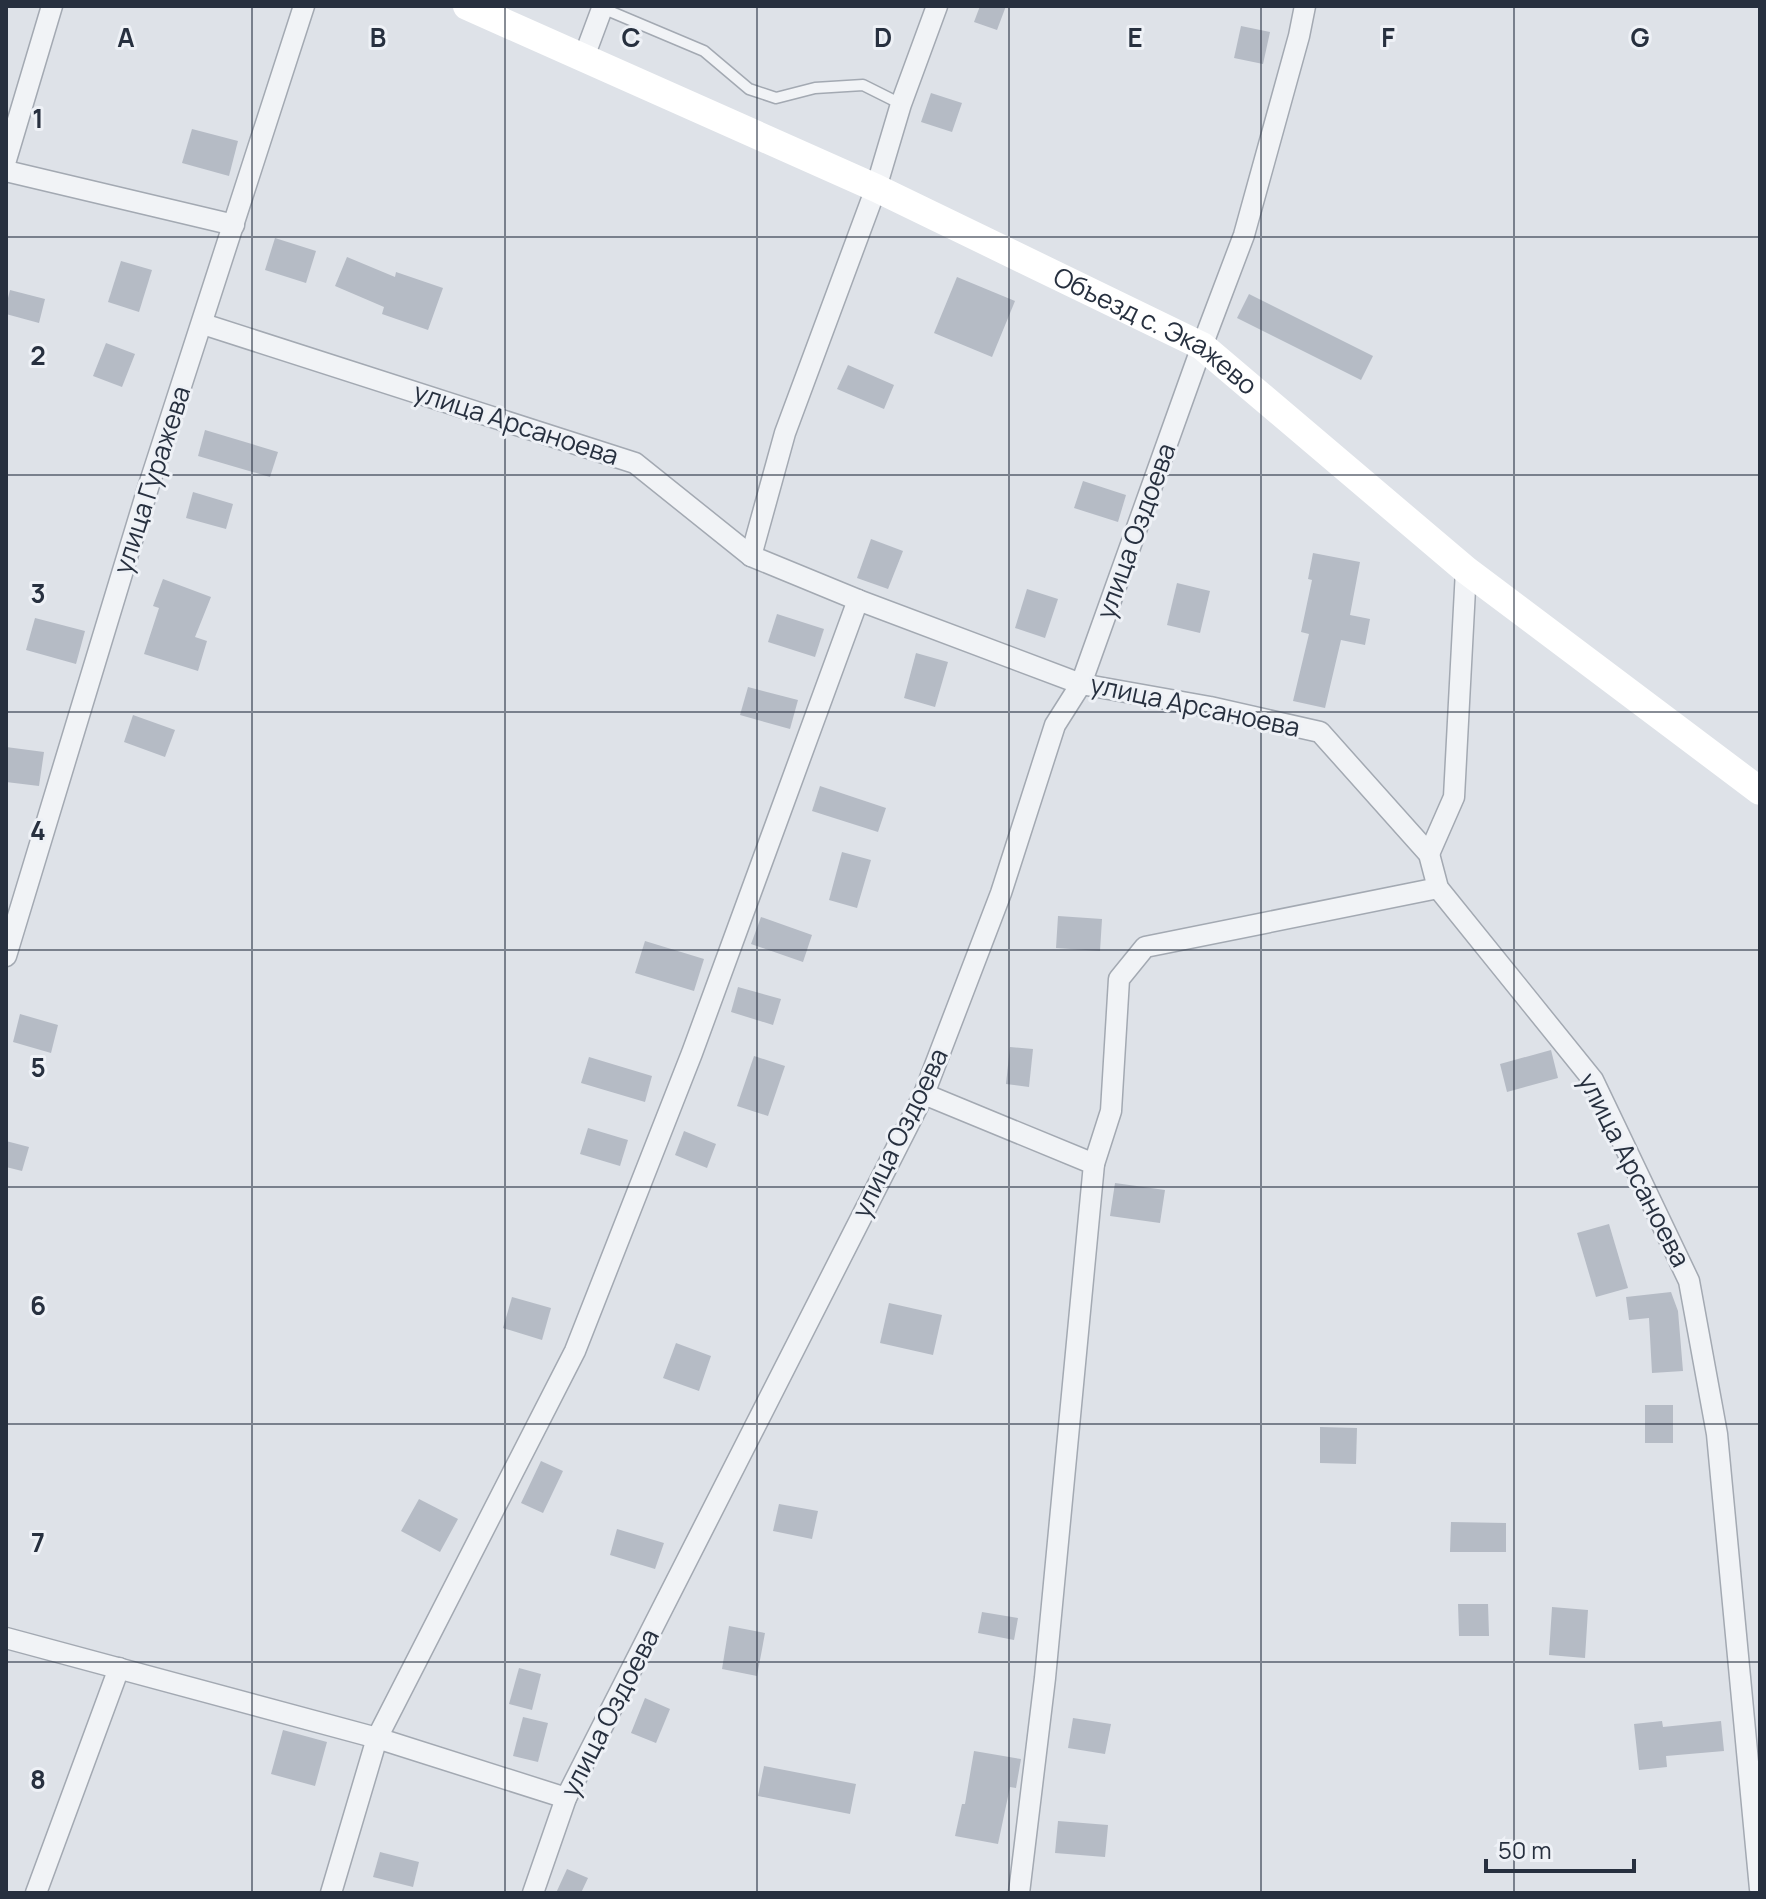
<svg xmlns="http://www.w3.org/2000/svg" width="1766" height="1899" font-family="Manrope,sans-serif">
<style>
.building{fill:#b5bbc5}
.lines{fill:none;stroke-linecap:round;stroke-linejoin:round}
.service-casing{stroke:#a3a9b2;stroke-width:13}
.minor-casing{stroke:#a3a9b2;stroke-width:23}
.service{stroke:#f1f3f6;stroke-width:10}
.minor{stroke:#f1f3f6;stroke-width:20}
.secondary{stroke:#fff;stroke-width:28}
.grid{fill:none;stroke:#27303f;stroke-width:2;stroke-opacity:0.55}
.labels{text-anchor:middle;stroke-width:6;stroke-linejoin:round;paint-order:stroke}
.street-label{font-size:26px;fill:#27303f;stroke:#eef1f6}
.grid-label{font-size:26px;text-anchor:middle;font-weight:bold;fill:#27303f;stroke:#eef1f6;stroke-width:6;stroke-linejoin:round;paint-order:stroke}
</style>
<rect width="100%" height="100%" fill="#dee2e8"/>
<g class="building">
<polygon points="980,6 1006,6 997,30 974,22"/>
<polygon points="1241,26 1270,32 1263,64 1234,58"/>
<polygon points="931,93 962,103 952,132 921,122"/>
<polygon points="192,129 238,141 229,176 182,163"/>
<polygon points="275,238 316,251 306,283 265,270"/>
<polygon points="347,257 395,277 396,272 443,288 428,330 382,314 384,307 335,286"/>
<polygon points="121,261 152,270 139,312 108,302"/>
<polygon points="957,277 1015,301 992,357 934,333"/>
<polygon points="10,290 45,299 39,323 6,314 6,306"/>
<polygon points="1249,294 1373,356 1361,380 1237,318"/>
<polygon points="106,343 135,354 122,387 93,376"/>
<polygon points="848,365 894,385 884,409 837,389"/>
<polygon points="205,430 278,452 270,477 198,456"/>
<polygon points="1083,481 1126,495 1118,522 1074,508"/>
<polygon points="193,492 233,504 226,529 186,518"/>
<polygon points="871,539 903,551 888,589 857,578"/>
<polygon points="1313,553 1360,562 1350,615 1370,619 1365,645 1341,640 1325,708 1293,701 1309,634 1301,632 1312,580 1308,579"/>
<polygon points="163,579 211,597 195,637 207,641 198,671 144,654 159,608 153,606"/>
<polygon points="1177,583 1210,591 1200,633 1167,625"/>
<polygon points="1027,589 1058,599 1045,638 1015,628"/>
<polygon points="777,614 824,629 815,657 768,642"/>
<polygon points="35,618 85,631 76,664 26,650"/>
<polygon points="916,653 948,662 935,707 904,698"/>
<polygon points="748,687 798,700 790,729 740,715"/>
<polygon points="133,715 175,730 165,757 124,742"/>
<polygon points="6,747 44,752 39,786 6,782"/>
<polygon points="820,786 886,808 878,832 812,811"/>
<polygon points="842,852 871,860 857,908 829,900"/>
<polygon points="1058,916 1102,919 1100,951 1056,948"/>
<polygon points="761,917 812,935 803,962 751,944"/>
<polygon points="645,941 704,959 694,991 635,973"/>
<polygon points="738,987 781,999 773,1025 731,1012"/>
<polygon points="20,1014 58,1025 51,1053 13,1042"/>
<polygon points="1010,1047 1033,1049 1029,1087 1006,1084"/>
<polygon points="1551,1050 1558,1078 1507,1092 1500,1064"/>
<polygon points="754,1056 785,1066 768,1116 737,1106"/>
<polygon points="589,1057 652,1076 645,1102 581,1083"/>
<polygon points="588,1128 628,1140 620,1166 580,1154"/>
<polygon points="684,1131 716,1144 707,1168 675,1155"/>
<polygon points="6,1141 29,1147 22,1171 6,1167"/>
<polygon points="1115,1183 1165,1190 1160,1223 1110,1216"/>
<polygon points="1609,1224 1628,1288 1596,1297 1577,1233"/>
<polygon points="1671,1292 1678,1311 1683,1371 1652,1373 1649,1318 1629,1320 1626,1297"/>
<polygon points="512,1297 551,1308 542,1340 503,1328"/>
<polygon points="889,1303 942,1315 933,1355 880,1343"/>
<polygon points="676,1343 711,1356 699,1391 663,1378"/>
<rect x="1645" y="1405" width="28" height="38"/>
<polygon points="1320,1427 1357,1428 1356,1464 1320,1463"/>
<polygon points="541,1461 563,1471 543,1513 521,1503"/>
<polygon points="419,1499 458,1519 440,1552 401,1531"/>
<polygon points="779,1504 818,1511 812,1539 773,1531"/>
<polygon points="1451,1522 1506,1523 1506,1552 1450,1552"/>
<polygon points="617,1529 664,1543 655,1569 610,1555"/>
<polygon points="1458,1604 1488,1604 1489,1636 1459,1636"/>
<polygon points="1552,1607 1588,1610 1585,1658 1549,1655"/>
<polygon points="982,1612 1018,1618 1014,1640 978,1633"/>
<polygon points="729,1626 765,1633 757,1676 722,1669"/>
<polygon points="519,1668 541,1674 532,1710 509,1704"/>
<polygon points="645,1698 670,1709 656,1743 631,1733"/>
<polygon points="523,1717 548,1723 538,1762 513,1756"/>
<polygon points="1073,1718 1111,1724 1105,1754 1068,1748"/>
<polygon points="1662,1721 1663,1727 1721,1721 1724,1751 1666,1756 1667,1767 1639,1770 1634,1724"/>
<polygon points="283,1730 327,1742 315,1786 271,1774"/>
<polygon points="974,1751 1021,1759 1016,1788 1010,1787 998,1844 955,1836 962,1804 965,1804"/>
<polygon points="764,1766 856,1784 850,1814 758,1796"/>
<polygon points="1058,1821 1108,1825 1105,1857 1055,1853"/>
<polygon points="380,1852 419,1862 413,1887 373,1877"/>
<polygon points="567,1869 588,1878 581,1893 556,1893"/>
</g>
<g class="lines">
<defs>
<polyline id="service" points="602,8 704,51 749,89 776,98 815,88 863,85 901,104"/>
<g id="minor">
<polyline points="584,57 603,6"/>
<polyline points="6,160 52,6"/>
<polyline points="6,171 234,225"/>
<polyline points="203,324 635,463 751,556 858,600 1081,684 1210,707 1320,732 1429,854 1438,888 1593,1080 1689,1281 1717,1434 1760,1889"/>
<polyline points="751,556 785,433 876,188 901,104 937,6"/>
<polyline points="1429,854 1454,797 1466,570"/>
<polyline points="6,956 148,488 304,6"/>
<polyline points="924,1094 1094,1164 1045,1678 1019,1893"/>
<polyline points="1094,1164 1111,1111 1119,979 1145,947 1438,888"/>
<polyline points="6,1638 377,1738 566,1798"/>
<polyline points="36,1893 119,1668"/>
<polyline points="331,1893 377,1738 575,1351 692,1053 858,600"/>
<polyline points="533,1893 566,1798 924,1094 1001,893 1055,725 1081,684 1202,346 1244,235 1299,36 1305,6"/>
</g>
</defs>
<use href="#service" class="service-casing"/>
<use href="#minor" class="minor-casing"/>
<use href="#service" class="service"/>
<use href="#minor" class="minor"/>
<path class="secondary" id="s1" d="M467,6L876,188L1202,346L1466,570L1760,791"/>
</g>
<path class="grid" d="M252,6V1893M505,6V1893M757,6V1893M1009,6V1893M1261,6V1893M1514,6V1893M6,237H1760M6,475H1760M6,712H1760M6,950H1760M6,1187H1760M6,1424H1760M6,1662H1760"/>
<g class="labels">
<g class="street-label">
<text dy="9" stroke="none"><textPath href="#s1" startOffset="762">Объезд с. Экажево</textPath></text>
<text transform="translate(516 424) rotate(18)" y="9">улица Арсаноева</text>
<text transform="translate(152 480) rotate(-72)" y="9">улица Гуражева</text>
<text transform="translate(1136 531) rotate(-70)" y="9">улица Оздоева</text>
<text transform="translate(1195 706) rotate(12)" y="9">улица Арсаноева</text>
<text transform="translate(900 1133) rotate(-64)" y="9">улица Оздоева</text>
<text transform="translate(1634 1170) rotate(63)" y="9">улица Арсаноева</text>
<text transform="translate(610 1713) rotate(-63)" y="9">улица Оздоева</text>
</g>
</g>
<g class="grid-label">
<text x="126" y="47">A</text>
<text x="378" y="47">B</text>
<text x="631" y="47">C</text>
<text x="883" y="47">D</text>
<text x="1135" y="47">E</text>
<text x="1388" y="47">F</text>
<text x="1640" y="47">G</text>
<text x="38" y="128">1</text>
<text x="38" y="365">2</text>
<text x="38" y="603">3</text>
<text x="38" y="840">4</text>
<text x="38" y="1077">5</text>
<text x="38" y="1315">6</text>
<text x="38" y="1552">7</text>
<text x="38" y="1789">8</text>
</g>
<rect width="1766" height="1899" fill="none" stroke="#27303f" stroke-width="16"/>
<path d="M1486 1859v12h148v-12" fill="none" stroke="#27303f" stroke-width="4"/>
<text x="1498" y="1859" font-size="24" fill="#27303f" stroke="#eef1f6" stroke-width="6" paint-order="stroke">50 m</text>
</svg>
